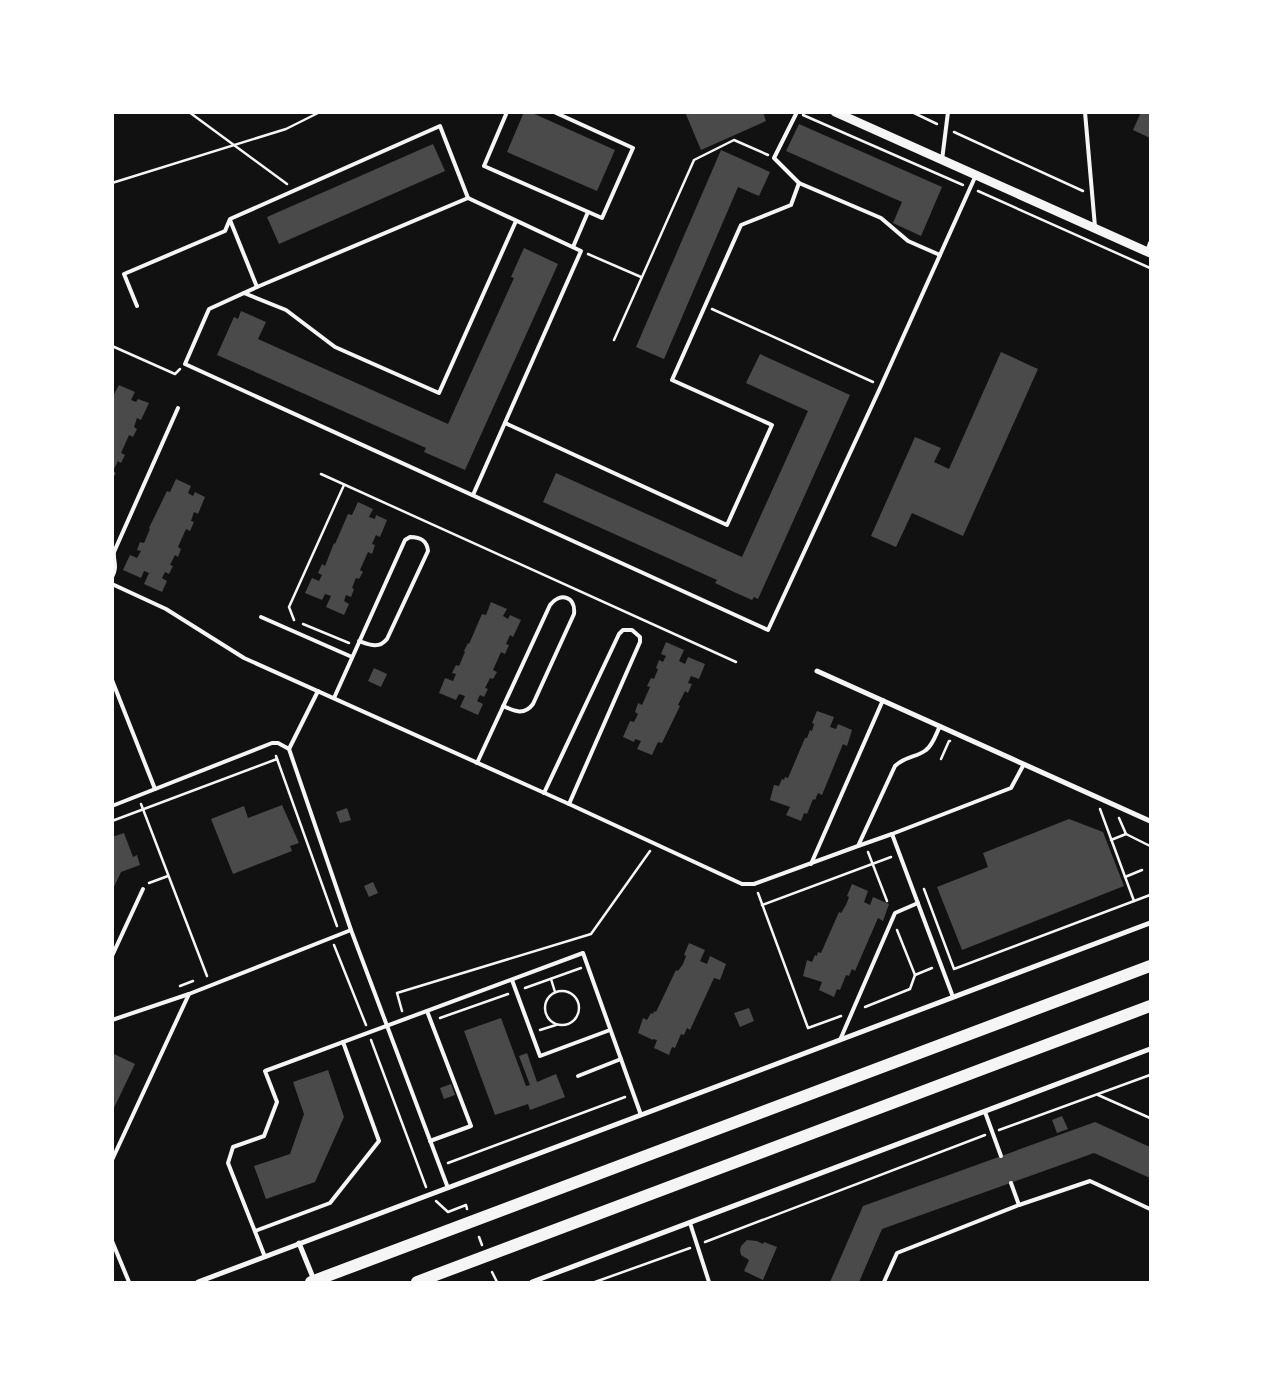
<svg xmlns="http://www.w3.org/2000/svg" width="1263" height="1395" font-family="'PT Sans',sans-serif">
<style>
.building{fill:#4a4a4a}
.lines{fill:none;stroke-linecap:round;stroke-linejoin:round}
.path{stroke:#f5f5f5;stroke-width:2.5}
.service{stroke:#f5f5f5;stroke-width:4}
.minor{stroke:#f5f5f5;stroke-width:5}
.tertiary{stroke:#f5f5f5;stroke-width:9}
.primary{stroke:#f5f5f5;stroke-width:12}
</style>
<rect width="100%" height="100%" fill="#111"/>
<g class="building">
<polygon points="524,112 530,112 615,150 597,191 507,152"/>
<polygon points="685,112 763,112 766,121 701,150"/>
<polygon points="1141,112 1150,112 1150,138 1133,130"/>
<polygon points="799,124 942,187 921,236 893,223 902,202 786,151"/>
<polygon points="433,144 445,171 279,244 267,217"/>
<polygon points="721,150 770,172 759,196 738,187 664,359 636,347"/>
<polygon points="524,248 558,264 465,470 424,452 426,448 217,355 234,317 238,319 241,311 266,322 258,339 448,424 514,278 511,277"/>
<polygon points="1001,352 1038,369 963,536 912,513 896,547 871,536 915,437 941,448 934,462 949,469"/>
<polygon points="760,354 850,395 758,599 754,597 752,600 734,592 715,583 717,580 543,502 556,473 742,557 808,411 746,383"/>
<polygon points="119,385 135,392 131,400 136,402 138,399 149,403 141,420 137,418 134,427 137,429 133,437 129,435 121,453 125,455 121,463 118,461 113,471 116,473 112,480 112,398"/>
<polygon points="176,479 191,486 188,493 193,496 195,492 205,497 198,514 194,512 191,521 194,522 190,531 186,529 178,547 181,549 178,557 175,555 170,565 173,566 169,574 165,572 162,578 167,581 162,592 144,584 149,573 144,571 141,578 123,570 130,555 137,558 141,551 137,550 140,542 144,543 150,529 149,528 167,491 170,492"/>
<polygon points="358,502 373,509 369,517 375,519 376,515 387,520 380,537 376,535 372,544 375,545 372,554 368,552 360,570 363,572 359,579 356,578 352,588 354,589 351,597 346,595 344,601 349,604 344,615 326,607 331,596 325,594 322,600 305,593 312,578 319,581 322,575 318,573 322,564 325,566 334,543 335,544 348,514 352,515"/>
<polygon points="491,602 507,609 503,616 508,619 510,615 521,620 513,637 510,635 506,644 509,645 505,654 501,652 493,670 497,672 493,679 490,678 485,688 488,689 484,697 480,695 477,701 483,704 478,715 460,707 465,696 459,694 456,700 439,693 445,678 453,681 456,674 452,673 456,665 459,666 465,652 464,651 468,643 469,644 482,614 486,615"/>
<polygon points="666,642 684,650 679,661 685,664 688,657 705,664 699,679 691,676 688,683 692,684 688,693 685,691 678,705 680,706 662,743 658,742 652,755 637,749 641,741 635,739 634,742 623,737 630,721 634,722 638,714 635,712 638,703 642,705 650,687 647,686 651,678 654,679 658,669 656,668 659,660 663,662 666,656 661,654"/>
<polygon points="374,668 387,674 381,687 368,681"/>
<polygon points="817,711 834,717 830,727 836,729 838,724 852,730 847,746 843,744 822,795 818,793 815,800 813,799 807,814 804,813 801,821 786,815 790,807 770,800 774,785 779,786 782,779 784,780 785,777 788,778 805,738 807,738 810,730 812,731 814,724 812,723"/>
<polygon points="282,805 299,843 290,846 292,851 233,874 211,819 244,806 248,818"/>
<polygon points="347,808 351,820 340,823 336,812"/>
<polygon points="1069,819 1103,832 1124,886 962,950 937,887 988,867 983,853"/>
<polygon points="124,833 133,857 137,855 140,865 121,872 112,891 112,837"/>
<polygon points="373,882 378,893 369,897 364,886"/>
<polygon points="852,884 868,891 864,902 870,905 873,897 889,904 883,921 878,918 855,971 852,969 849,976 846,975 840,990 837,989 834,997 819,990 822,982 803,976 807,960 812,962 815,955 817,956 818,952 821,953 839,912 841,913 846,905 849,897 847,896"/>
<polygon points="689,943 705,950 700,961 707,964 710,956 726,964 720,980 714,978 690,1030 687,1028 684,1035 681,1034 675,1048 672,1047 669,1055 654,1048 657,1040 653,1039 653,1040 638,1033 643,1018 647,1020 651,1013 653,1014 654,1011 656,1012 676,970 678,971 683,964 686,956 684,955"/>
<polygon points="749,1008 754,1021 740,1027 734,1013"/>
<polygon points="501,1018 526,1086 530,1085 519,1056 527,1053 537,1082 556,1074 565,1097 530,1110 528,1104 495,1115 464,1031"/>
<polygon points="112,1053 135,1064 112,1112"/>
<polygon points="328,1070 344,1117 315,1182 266,1199 254,1166 290,1154 304,1114 293,1082"/>
<polygon points="451,1084 455,1095 444,1099 440,1088"/>
<polygon points="1062,1116 1068,1129 1057,1133 1052,1120"/>
<polygon points="1095,1122 1150,1147 1150,1178 1094,1153 882,1229 859,1282 830,1282 863,1206"/>
<polygon points="747,1240 757,1241 763,1244 764,1242 777,1247 763,1280 744,1271 749,1260 741,1255 740,1250 741,1246"/>
</g>
<g class="lines">
<g class="path">
<polyline points="189,112 287,184"/>
<polyline points="912,112 937,124"/>
<polyline points="803,115 963,185"/>
<polyline points="954,132 1083,191"/>
<polyline points="112,183 286,129 320,112"/>
<polyline points="978,191 1150,268"/>
<polyline points="588,254 641,277"/>
<polyline points="712,309 873,382"/>
<polyline points="614,340 694,160 734,140 768,155"/>
<polyline points="112,346 175,374 180,369"/>
<polyline points="321,474 736,662"/>
<polyline points="294,620 289,607 344,485"/>
<polyline points="303,624 349,643"/>
<polyline points="276,756 337,926"/>
<polyline points="941,759 949,741 950,741"/>
<polyline points="141,804 207,976"/>
<polyline points="1100,809 1134,901"/>
<polyline points="1119,818 1126,834 1150,846"/>
<polyline points="112,821 277,759"/>
<polyline points="1111,840 1126,834"/>
<polyline points="868,852 887,901"/>
<polyline points="1125,877 1142,870"/>
<polyline points="149,883 168,876"/>
<polyline points="924,889 954,969 1150,895"/>
<polyline points="758,893 808,1028 841,1016"/>
<polyline points="762,905 891,857"/>
<polyline points="897,930 915,975 932,968"/>
<polyline points="334,945 366,1025"/>
<polyline points="551,979 555,992"/>
<polyline points="180,986 193,981"/>
<polyline points="525,988 581,968"/>
<circle cx="562" cy="1008" r="17"/>
<polyline points="865,1007 910,989 915,975"/>
<polyline points="402,1011 397,993 591,934 650,851"/>
<polyline points="440,1018 508,994"/>
<polyline points="540,1030 556,1025"/>
<polyline points="371,1040 426,1187"/>
<polyline points="1098,1095 1150,1118"/>
<polyline points="999,1130 1150,1075"/>
<polyline points="448,1163 625,1097"/>
<polyline points="436,1201 448,1212 466,1205 467,1209"/>
<polyline points="479,1237 482,1245"/>
<polyline points="705,1242 985,1135"/>
<polyline points="492,1272 497,1282"/>
<polyline points="595,1282 690,1248"/>
</g>
<g class="service">
<polyline points="507,112 484,166 602,218 633,148 554,112"/>
<polyline points="797,112 774,158 799,183 881,218 908,241 940,255"/>
<polyline points="1085,112 1095,227"/>
<polyline points="942,160 948,112"/>
<polyline points="468,198 257,287 209,309 185,364 768,630 881,386 976,175"/>
<polyline points="230,220 257,287"/>
<polyline points="573,247 588,212"/>
<polyline points="1147,252 1150,243"/>
<polyline points="244,293 286,310 335,347 439,393 516,221"/>
<polyline points="137,306 124,274 225,231 230,219 440,126 468,198 581,251 473,495"/>
<polyline points="505,423 727,525 772,425 672,380 741,225 791,205 799,183"/>
<path d="M112,577C118,566 113,562 114,552L178,408"/>
<path d="M112,584L166,609L244,658L569,804L742,884H754L858,846L895,766C907,755 916,758 926,750C933,745 936,734 940,726"/>
<polyline points="261,617 352,657"/>
<polyline points="112,680 155,789"/>
<path d="M334,698L405,540L410,537C420,537 427,540 428,551L387,639C379,649 370,645 359,641"/>
<polyline points="289,749 318,691"/>
<path d="M477,763L550,605C560,592 576,596 574,614L533,704C524,716 514,711 503,706"/>
<polyline points="544,793 619,634 623,630 632,630 640,637 640,642 569,804"/>
<polyline points="112,806 272,743 278,743 289,749 351,930 448,1188"/>
<polyline points="892,834 1011,788 1024,764"/>
<polyline points="858,846 892,834 953,997"/>
<polyline points="811,864 883,700"/>
<polyline points="112,956 143,889"/>
<polyline points="512,980 540,1056 610,1030"/>
<polyline points="427,1011 471,1126 430,1141"/>
<polyline points="112,1020 189,994 351,930"/>
<polyline points="840,1040 895,913 918,903"/>
<polyline points="578,1076 621,1059"/>
<polyline points="985,1112 1001,1156"/>
<polyline points="112,1160 189,994"/>
<polyline points="1011,1183 1019,1205"/>
<polyline points="690,1223 709,1282"/>
<polyline points="255,1231 330,1203 379,1141 343,1042"/>
<polyline points="112,1241 129,1282"/>
<polyline points="265,1257 228,1163 233,1147 264,1136 277,1102 265,1071 583,953 641,1115"/>
<polyline points="884,1282 897,1253 1019,1205 1090,1181 1150,1209"/>
</g>
<g class="minor">
<polyline points="817,671 1150,821"/>
<polyline points="299,1243 314,1280"/>
<polyline points="198,1282 1150,923"/>
<polyline points="532,1282 1150,1049"/>
</g>
<polyline class="tertiary" points="835,112 1150,253"/>
<g class="primary">
<polyline points="311,1282 1150,966"/>
<polyline points="417,1282 1150,1006"/>
</g>
</g>
<rect width="1263" height="1395" fill="none" stroke="#ffffff" stroke-width="228"/>
</svg>
